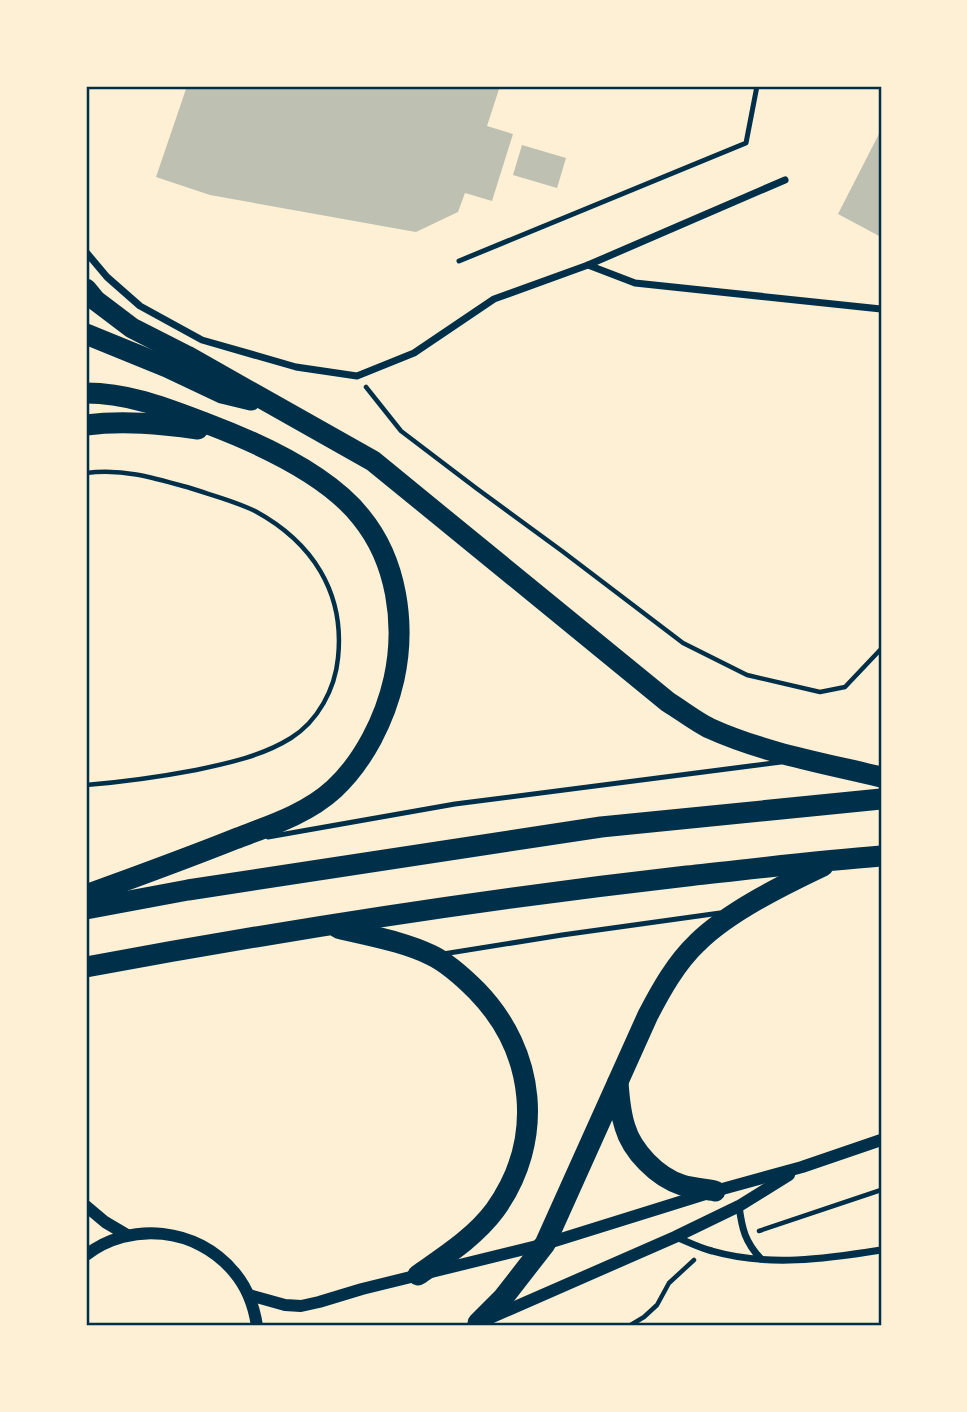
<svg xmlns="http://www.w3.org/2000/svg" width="967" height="1412" font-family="'Sofia Sans Condensed',sans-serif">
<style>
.building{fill:#bec0b2}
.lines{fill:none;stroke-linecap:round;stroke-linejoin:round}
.path{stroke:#003049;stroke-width:4.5}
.service{stroke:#003049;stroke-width:5}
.minor{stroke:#003049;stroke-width:7}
.tertiary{stroke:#003049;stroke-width:12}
.motorway{stroke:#003049;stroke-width:21}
.neatline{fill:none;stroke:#003049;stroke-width:2.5}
</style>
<rect width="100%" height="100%" fill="#fdf0d5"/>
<g class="building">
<polygon points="187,86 500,86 487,126 513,134 492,201 465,193 458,212 416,232 410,231 210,195 156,177"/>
<polygon points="881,130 881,237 838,214"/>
<polygon points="522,145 566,158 557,188 513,175"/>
</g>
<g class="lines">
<g class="path">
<polyline points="366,387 401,431 476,488 562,551 683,643 747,675 820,692 845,687 881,649"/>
<path d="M86,473C123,468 155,478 190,488C211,495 235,501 255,511C312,542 345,592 338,658C335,689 318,721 291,738C262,756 229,763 196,770C159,777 123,782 86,785"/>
<polyline points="759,1231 881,1190"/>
<polyline points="629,1326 644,1317 657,1305 669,1283 694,1260"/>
</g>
<g class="service">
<polyline points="459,261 746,143 757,86"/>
<polyline points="268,837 455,804 781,762"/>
<polyline points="443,954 562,935 720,913"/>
</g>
<g class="minor">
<polyline points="86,252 107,277 140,306 202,340 296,367 357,376 414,353 494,299 588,265 635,283 881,309"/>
<polyline points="588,265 785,180"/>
<path d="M739,1206C742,1229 745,1242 761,1259"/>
<path d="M676,1237C688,1242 700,1248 712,1251C768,1267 825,1259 881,1250"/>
</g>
<g class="tertiary">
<polyline points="86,1206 105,1222 127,1235"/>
<path d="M86,1255C130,1221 197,1227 234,1272C247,1287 254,1306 257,1326"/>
<polyline points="249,1295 285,1305 301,1306 319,1302 362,1289 545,1244 715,1191 802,1167 881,1140"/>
<polyline points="490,1318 675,1237 739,1206 789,1175"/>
</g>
<g class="motorway">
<path d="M86,289L95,300L132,328L187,356L373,461L668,702C681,710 695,721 709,728C764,753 823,763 881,777"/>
<polyline points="86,334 167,367 222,393 251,400"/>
<path d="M86,393C130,393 168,409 208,424C258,443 328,475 361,517C397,561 406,624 394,679C385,719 364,761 334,789C307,814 269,826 235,839C185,859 135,877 86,895"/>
<path d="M86,425C124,420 161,424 198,429"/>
<polyline points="86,909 188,890 601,827 881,799"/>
<path d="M338,928C369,936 402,941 431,955C446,962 465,979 477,991C536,1052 545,1140 495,1210C475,1237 445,1256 418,1275"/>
<path d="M86,967C285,930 485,899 687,876C752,869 816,861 881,856"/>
<path d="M618,1082C619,1097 620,1112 625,1127C632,1151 657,1177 682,1185C692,1188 704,1189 715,1191"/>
<path d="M478,1323L503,1298L545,1244L648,1015C661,990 676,963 697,943C728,912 783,885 823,866"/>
</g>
</g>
<rect width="967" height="1412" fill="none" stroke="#fdf0d5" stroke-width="175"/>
<rect x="88" y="88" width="792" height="1236" class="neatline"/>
</svg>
